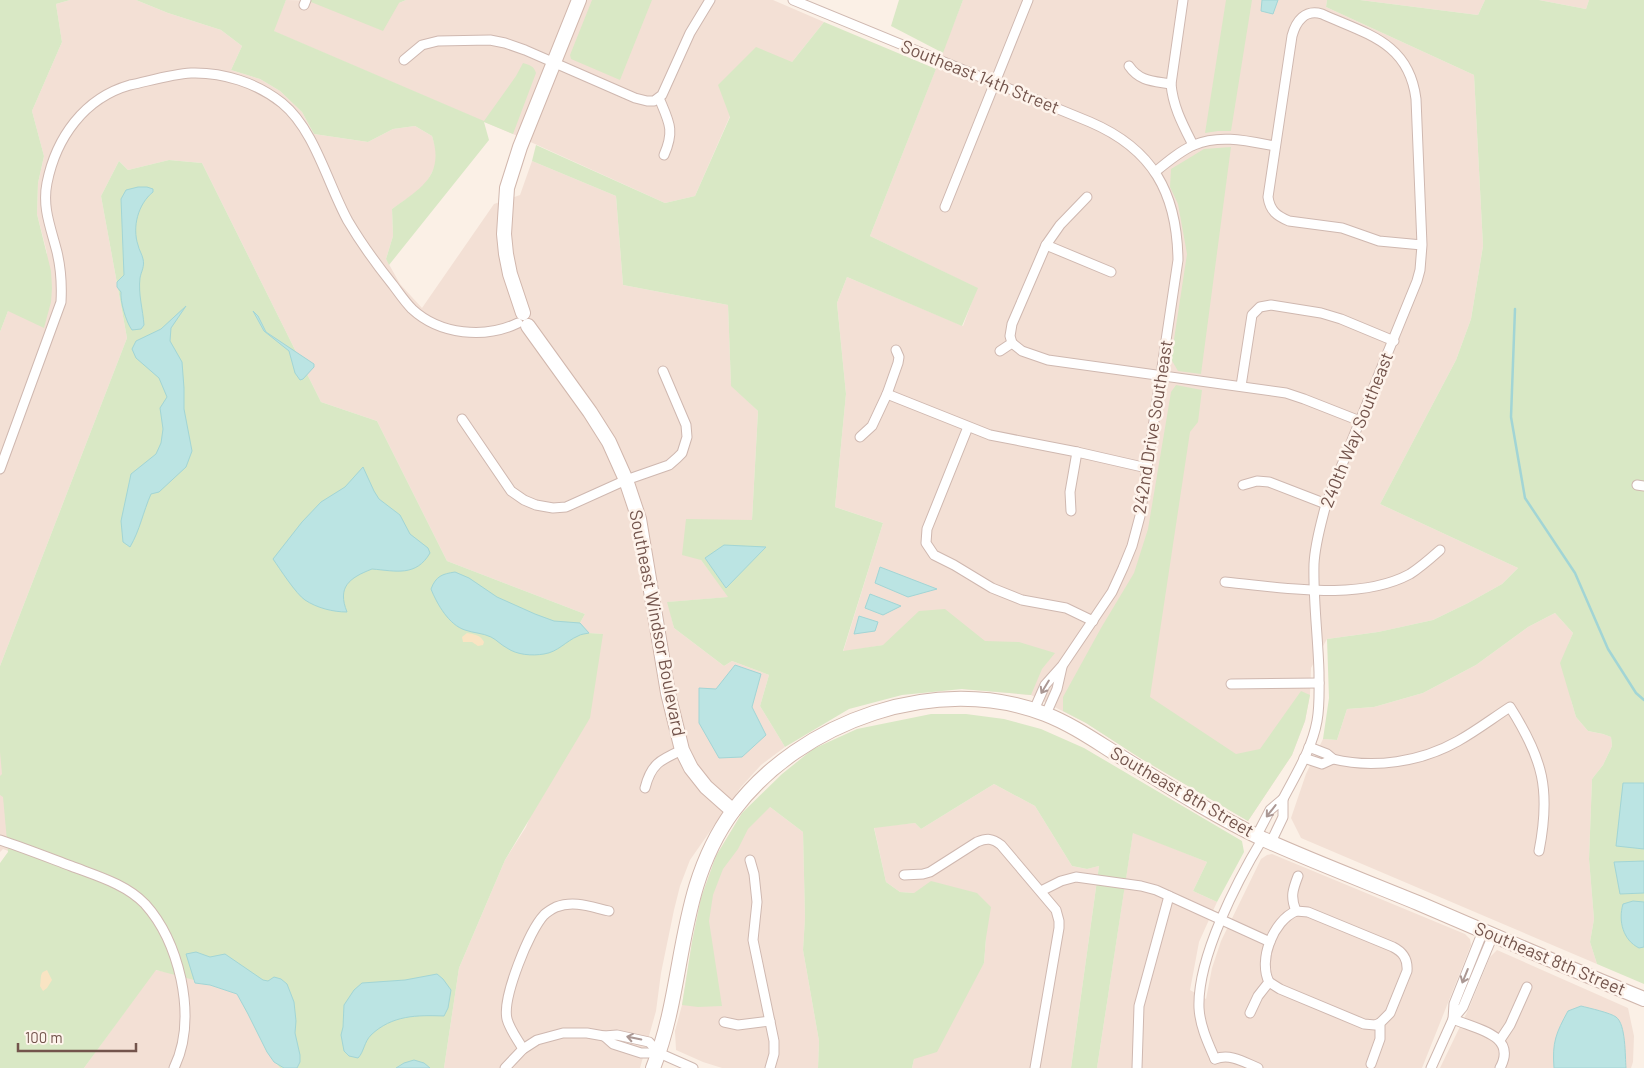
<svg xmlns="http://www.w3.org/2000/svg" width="1644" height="1068" font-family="Barlow,sans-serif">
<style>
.residential{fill:#f3e0d5}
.green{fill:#d9e8c5}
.sand{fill:#f9e4c3}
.water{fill:#bbe4e3;stroke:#a2d5d5}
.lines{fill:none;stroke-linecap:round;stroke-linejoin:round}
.stream{stroke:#a2d5d5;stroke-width:2.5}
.street-casing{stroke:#cfb8b0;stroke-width:11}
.secondary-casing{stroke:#d1b7ad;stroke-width:16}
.street{stroke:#fff;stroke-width:9}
.secondary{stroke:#fff;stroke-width:14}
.oneway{stroke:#ab9894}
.labels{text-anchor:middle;stroke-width:5;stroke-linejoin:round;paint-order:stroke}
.street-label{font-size:18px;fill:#73544c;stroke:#fef4ec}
</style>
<rect width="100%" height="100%" fill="#fbf0e6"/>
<g class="residential">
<polygon points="70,0 136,0 168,13 221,30 242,46 231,70 260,79 280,91 302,112 314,134 368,142 393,129 415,126 432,136 436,149 437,163 424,187 392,209 393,236 386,259 400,284 422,308 494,204 520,195 532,161 616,196 623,285 728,305 731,385 758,411 752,520 701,560 729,597 668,602 674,628 724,666 732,661 769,675 760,706 785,747 761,765 741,787 690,860 680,886 674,910 661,973 656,1011 640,1068 444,1068 459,968 505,860 526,827 602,634 589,633 580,623 585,614 447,561 377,421 321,402 202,163 169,160 128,170 119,161 101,196 127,338 0,666 0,332 8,311 47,253 37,214 38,183 44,156 32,111 62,42 56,4"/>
<polygon points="286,0 399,3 406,0 773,0 824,22 792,62 730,116 695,196 665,203 513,134 273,31"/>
<polygon points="963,0 1327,0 1326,7 1474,75 1483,246 1471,319 1456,360 1380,504 1518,568 1502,584 1468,603 1433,620 1378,632 1327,639 1311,668 1310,695 1305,721 1292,755 1248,821 1140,758 1086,723 1031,695 962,689 883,645 843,652 883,523 835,507 846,394 837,303 847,277 963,326 977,288 870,236"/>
<polygon points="1360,0 1485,0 1478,15"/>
<polygon points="1539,0 1589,0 1586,9"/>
<polygon points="1555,613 1573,633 1568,645 1571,700 1576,717 1588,731 1603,734 1611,737 1612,746 1603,765 1592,779 1589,859 1594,919 1590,942 1597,964 1301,838 1291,818 1306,774 1323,739 1337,740 1347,709 1374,707 1423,693 1476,665 1528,627"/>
<polygon points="0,745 183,960 195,983 210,985 237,994 248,1014 267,1052 280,1068 84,1068 155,970 172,973 86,880 3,849 0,852"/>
<polygon points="994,784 1035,806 1072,866 1087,869 1099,866 1071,1068 912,1068 914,1059 984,963 986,938 914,893 900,892 886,882 874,827 915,823 921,829"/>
<polygon points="770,807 803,832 805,918 803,950 819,1041 818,1068 722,1068 703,1062 676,1050 675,1031 682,1005 692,942 701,898 716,856 742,813"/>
<polygon points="1133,832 1207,862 1193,891 1217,902 1199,942 1190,990 1206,999 1212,968 1221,941 1261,859 1267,855 1272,854 1465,934 1470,939 1471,945 1422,1068 1097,1068"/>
<polygon points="1497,950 1628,1008 1634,1036 1633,1062 1631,1068 1440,1068 1469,1008 1490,957"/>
</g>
<g class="green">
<polygon points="0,0 70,0 56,4 62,42 32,111 44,156 38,183 37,214 51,271 52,288 51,302 44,328 8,311 0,332"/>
<path d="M136,0H286L274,31L484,121L516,76L523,63C530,65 534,66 536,73L513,134L484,122L489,140L389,265L386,259L393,236L392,209C420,189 445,176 432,136L415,126L393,129L368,142L314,134L302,112L280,91L260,79L231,70L242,46L221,30L168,13Z"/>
<polygon points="306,0 406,0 399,3 383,31"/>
<polygon points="592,0 652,0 620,80 571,59 570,55"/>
<polygon points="899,0 963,0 943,53 891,26"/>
<polygon points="1226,0 1252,0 1231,131 1218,131 1205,133"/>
<polygon points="1327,0 1360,0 1478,15 1485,0 1539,0 1586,9 1589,0 1644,0 1644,984 1597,964 1590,942 1594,919 1589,859 1592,779 1603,765 1612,746 1611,737 1603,734 1588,731 1576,717 1560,663 1573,633 1555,613 1528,627 1476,665 1423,693 1374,707 1347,709 1337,740 1323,739 1329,698 1327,639 1378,632 1433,620 1468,603 1502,584 1518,568 1380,504 1456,360 1471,319 1483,246 1474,75 1326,7"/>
<polygon points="824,22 936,69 870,236 978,288 962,326 847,277 837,303 846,394 835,507 883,523 843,651 883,645 919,611 945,609 985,641 1019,642 1055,653 1042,669 1031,695 962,689 902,695 849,709 785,747 760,706 769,675 732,661 724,666 674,628 667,602 728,597 701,560 682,555 686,519 752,520 758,411 731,386 728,305 623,285 616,196 532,161 536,145 665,203 695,196 730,117 718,85 756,47 792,62"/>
<polygon points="1231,147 1201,374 1178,371 1171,359 1187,254 1178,204 1170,187 1171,169 1204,149"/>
<polygon points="169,160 202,163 321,402 377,421 447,561 585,614 580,623 589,633 603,634 590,718 505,860 459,968 444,1068 280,1068 267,1052 236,991 156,970 84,1068 0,1068 0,863 8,852 3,797 0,795 0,776 2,774 0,752 0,666 127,338 101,196 119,161 128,170"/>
<polygon points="1176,385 1202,390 1198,422 1190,432 1150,697 1236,754 1260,749 1301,691 1310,695 1305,721 1292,755 1248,821 1140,758 1086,723 1063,711 1063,697 1101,628 1134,573 1148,529 1171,392"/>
<polygon points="931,714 966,714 1004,719 1041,729 1084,748 1242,841 1244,852 1217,902 1193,891 1207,862 1133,833 1097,1068 1071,1068 1099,866 1087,869 1072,866 1035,806 994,784 921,829 915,823 874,828 886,882 900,892 914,893 931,881 977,893 991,907 986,938 984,963 937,1052 914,1059 912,1068 818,1068 819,1041 803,950 805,918 803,832 770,807 748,829 738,849 723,869 713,895 709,921 722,1006 698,1007 682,1005 692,942 701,898 716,856 742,813 782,774 813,749 857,729"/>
</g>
<g class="sand">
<path d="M467,633C473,634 481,635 484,642L483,645L478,646L472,642H463L462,637Z"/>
<path d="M47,970L52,980L47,988L43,991L40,986C41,982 40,974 43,972Z"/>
</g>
<g class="water">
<polygon points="1262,0 1278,0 1273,14 1261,11"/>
<path d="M138,187H147L153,189V192C138,204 132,227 138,245C139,250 142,254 143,259C145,266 141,272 140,278C138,294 143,310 144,325L141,329L132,330C126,322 120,301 121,292L117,287V282L124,275L121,199L126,190Z"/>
<path d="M186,306L171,328L170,341L182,362L184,388V409L192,451L186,467L159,492L151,494C143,512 140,530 130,547L123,542L121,521L131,474L156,454L161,443L163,429L160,408L167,397L159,378L136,358L132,349L136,341L161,329Z"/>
<polygon points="253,311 258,316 266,332 314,364 314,367 303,379 300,380 295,373 289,351 264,331"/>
<path d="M363,467L374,491L379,499L400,515L410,534L428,548L430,553C416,577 396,571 372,569C349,578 337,587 347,612C333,612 317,608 305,600C296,594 280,569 273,559L302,522L321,502L345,487Z"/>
<polygon points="724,545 766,547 726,588 705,558"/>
<polygon points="880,567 937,589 908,597 875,583"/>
<path d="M455,572L469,578L497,597L535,614L554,621L580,623L589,633C585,634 581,634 578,636C566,641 558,652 544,654C532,656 517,655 507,648C501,645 497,640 491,637C483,633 473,633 465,630C449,625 437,604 431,589C436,576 442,574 455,572Z"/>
<polygon points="870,594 901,606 883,615 865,608"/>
<polygon points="859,616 878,622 875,631 854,634"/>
<polygon points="735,665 761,674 752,707 766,735 742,757 719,758 699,723 699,688 716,689"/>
<polygon points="1623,783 1644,783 1644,849 1616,846"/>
<polygon points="1644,861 1644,893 1620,894 1614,862"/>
<path d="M1633,901L1644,902V947L1639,948C1623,940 1618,921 1623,904Z"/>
<polygon points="196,952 210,957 225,954 263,980 268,981 274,977 281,979 287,984 294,1002 296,1021 295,1033 300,1055 300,1062 297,1068 284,1068 274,1062 267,1052 248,1014 237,994 210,985 195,983 186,954"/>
<path d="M437,974L443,979L451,990L448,1008L444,1016C417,1015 392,1015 371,1035C364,1042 364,1052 358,1058L349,1056L344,1051L341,1035L343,1027L344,1005L354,990L362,983L405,980Z"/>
<path d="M1581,1006C1589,1008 1611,1013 1616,1017C1626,1024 1625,1056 1626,1068H1554C1552,1042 1556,1033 1568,1011Z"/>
<polygon points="414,1060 424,1063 430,1068 396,1068 404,1063"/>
</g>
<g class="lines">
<polyline class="stream" points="1515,309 1511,417 1525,498 1575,573 1608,649 1636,693 1644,700"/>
<defs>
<g id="street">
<path d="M793,0L1090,122C1153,149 1177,193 1178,260L1147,468L1140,516L1132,546L1123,568L1112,592L1062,666L1045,685L1034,710"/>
<path d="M1183,0L1171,84C1173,107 1183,125 1193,145"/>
<polyline points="304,5 306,0"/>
<polyline points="404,60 422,45 438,41 490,40 505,43 525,50 635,98 647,101 654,101 662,95 690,33 710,0"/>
<path d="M1129,66C1140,82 1154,81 1171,84"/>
<path d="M659,98C669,122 675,130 664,155"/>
<path d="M1155,172C1167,162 1180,151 1194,145C1220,134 1248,141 1275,146"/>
<polyline points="945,207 1028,0"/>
<polyline points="1046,245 1111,272"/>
<polyline points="1012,343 1022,351 1048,360 1286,393 1304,399 1360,421"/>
<polyline points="1000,351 1012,343 1010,336 1012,324 1046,245 1060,225 1087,197"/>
<polyline points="1241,386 1252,315 1260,307 1271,305 1321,313 1341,319 1394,341"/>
<polyline points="887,394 990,435 1077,452 1147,468"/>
<polyline points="462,419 511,491 524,500 536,505 553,508 566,507 626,480 669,465 677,458 682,453 687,437 686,425 663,371"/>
<polyline points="968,427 927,529 926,543 934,555 954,565 992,588 1022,600 1066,608 1093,621"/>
<polyline points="860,437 872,426 887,394 898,363 899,357 896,350"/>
<path d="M0,469L61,302C62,284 61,269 57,252C51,228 42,208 47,183C56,138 84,98 130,85C149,81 172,74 191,73C223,72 257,83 282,103C315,130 328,185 348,221C361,243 377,265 393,285C399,293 405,302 412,309C440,335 485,339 518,323"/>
<polyline points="1243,485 1257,481 1269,482 1326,504"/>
<polyline points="1637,485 1644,486"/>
<polyline points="1071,511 1070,492 1077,452"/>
<path d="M1225,582C1281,587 1358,602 1410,574C1421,567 1431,558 1440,550"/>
<polyline points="1231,684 1319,683"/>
<polyline points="1046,714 1057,689 1062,667"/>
<polyline points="1304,758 1322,764 1333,759 1327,754 1309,747"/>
<path d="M1333,759C1374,769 1421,762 1458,741C1476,731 1493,718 1510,707C1543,759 1551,790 1539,851"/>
<path d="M645,788C651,764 660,760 682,750"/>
<path d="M1283,799C1296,774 1312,749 1317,721C1320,705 1319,688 1319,672C1318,636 1313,600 1314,564C1315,543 1321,524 1326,504L1417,281L1420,270L1422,245L1416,99C1409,42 1366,34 1322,14C1305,9 1296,21 1292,36L1268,197C1270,211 1277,216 1289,221L1342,228L1379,241L1422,245"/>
<polyline points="1257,835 1270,810 1283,799 1283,817 1271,842"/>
<path d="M0,840C24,848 47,857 71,866C97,876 126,884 145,904C164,925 175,952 181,979C187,1008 187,1041 174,1068"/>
<polyline points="750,860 754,874 757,902 753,940 774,1041 774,1054 770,1068"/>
<path d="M904,875L923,874L930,872L977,842C987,838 992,838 1001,845L1056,910L1059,921V928L1035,1068"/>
<polyline points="1041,891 1061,881 1076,877 1141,886 1156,890 1270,942"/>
<path d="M1296,911L1308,912L1393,947C1403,952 1408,959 1407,971L1390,1013L1380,1023V1039L1371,1064"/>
<polyline points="1483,931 1454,1004 1453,1019 1463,1007 1493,935"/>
<polyline points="1269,982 1280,989 1364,1024 1375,1025 1380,1023"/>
<path d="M1250,1013L1258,996L1269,982C1258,960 1273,921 1296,911C1290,897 1293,889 1298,876"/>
<polyline points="724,1022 738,1025 770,1021"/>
<polyline points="604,1036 613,1044 641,1053 659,1053 693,1068"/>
<polyline points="1500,1040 1510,1025 1527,987"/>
<path d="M523,1049C518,1040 510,1030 507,1019C502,998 529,931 544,915C547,912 552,909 556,907C574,900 591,907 609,911"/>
<path d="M1215,1059C1208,1043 1200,1026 1199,1008C1197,958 1237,881 1263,838"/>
<path d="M1215,1059C1230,1053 1244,1062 1258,1068"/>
<polyline points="505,1068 523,1049 537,1040 563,1033 587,1033 604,1036 617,1035 649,1042 659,1053"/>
<polyline points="1137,1068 1139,1006 1169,896"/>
<path d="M1431,1068L1453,1019C1476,1029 1518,1035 1500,1068"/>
</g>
<g id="secondary">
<polyline points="523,313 510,274 506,254 504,234 507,188 520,147 579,0"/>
<polyline points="528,326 590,412 609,442 626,480 639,519 668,693 682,750 691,768 706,787 733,811"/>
<path d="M653,1068C687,983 675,890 733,811C800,721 937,672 1045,714C1071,724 1094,740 1118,755C1165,784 1213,815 1263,839C1314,862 1367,882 1418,903C1493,935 1568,968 1644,999"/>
</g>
</defs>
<use href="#street" class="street-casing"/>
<use href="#secondary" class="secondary-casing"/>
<use href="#street" class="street"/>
<use href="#secondary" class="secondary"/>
</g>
<defs><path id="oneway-shaft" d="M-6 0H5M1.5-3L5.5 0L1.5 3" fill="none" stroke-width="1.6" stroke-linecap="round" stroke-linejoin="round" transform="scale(1.25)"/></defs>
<g class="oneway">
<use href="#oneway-shaft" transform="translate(1045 687) rotate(121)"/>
<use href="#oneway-shaft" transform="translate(1271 811) rotate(128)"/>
<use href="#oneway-shaft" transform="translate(1465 976) rotate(112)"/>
<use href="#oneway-shaft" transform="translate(634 1038) rotate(-168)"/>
</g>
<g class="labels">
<g class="street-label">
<text transform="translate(980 77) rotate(22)" y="6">Southeast 14th Street</text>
<text transform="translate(1153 427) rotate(-81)" y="6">242nd Drive Southeast</text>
<text transform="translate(1357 430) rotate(-68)" y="6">240th Way Southeast</text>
<text transform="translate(657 623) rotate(79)" y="6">Southeast Windsor Boulevard</text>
<text transform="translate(1182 792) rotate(30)" y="6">Southeast 8th Street</text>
<text transform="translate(1550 959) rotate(23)" y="6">Southeast 8th Street</text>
</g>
</g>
<path d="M18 1043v8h118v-8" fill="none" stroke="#73544c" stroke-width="2.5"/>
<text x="25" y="1043" font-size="15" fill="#73544c" stroke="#fef4ec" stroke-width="4" paint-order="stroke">100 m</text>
</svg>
